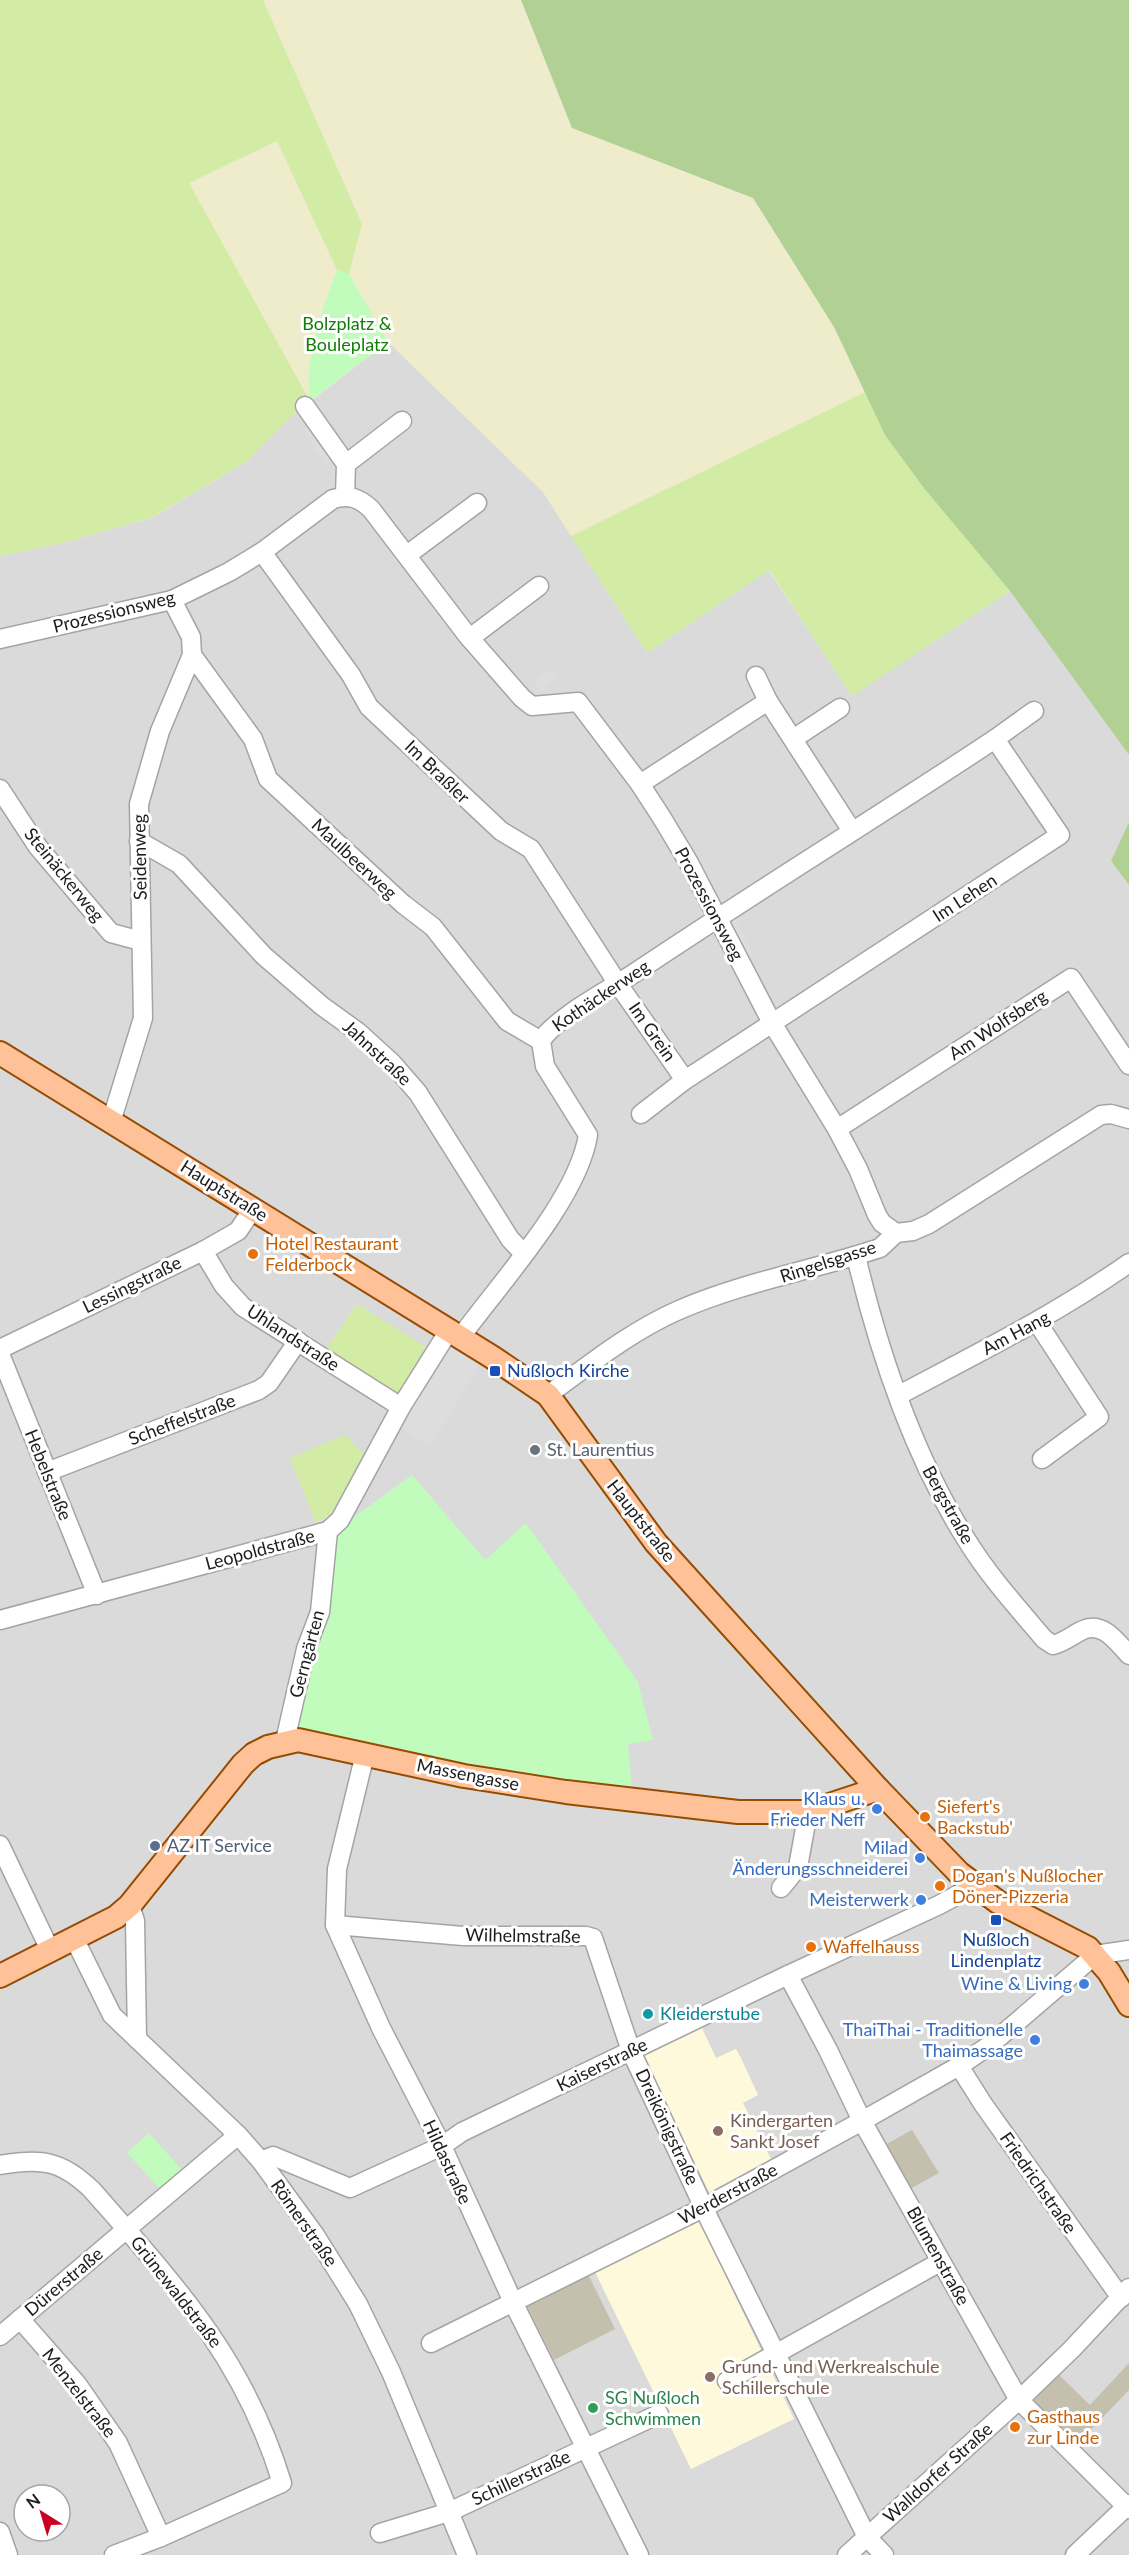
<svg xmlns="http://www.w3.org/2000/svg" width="1129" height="2555" font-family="Lato,sans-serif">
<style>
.residential{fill:#dbdada;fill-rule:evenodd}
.education{fill:#fff9db}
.construction{fill:#c4c0ad}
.farmland{fill:#efeccc}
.grass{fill:#d3eca5}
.forest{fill:#b0d094}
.park{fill:#c1fcbc}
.parking{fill:#ddd}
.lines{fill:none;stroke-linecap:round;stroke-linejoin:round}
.minor-casing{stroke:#a4a4a4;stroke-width:21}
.major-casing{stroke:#964c00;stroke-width:26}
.minor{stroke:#fff;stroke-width:18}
.major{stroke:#ffc197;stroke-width:22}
.food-dot{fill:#e8710a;stroke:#fff;stroke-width:2}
.transit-dot{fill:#1a4fb4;stroke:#fff;stroke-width:2}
.worship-dot{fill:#6b7280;stroke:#fff;stroke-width:2}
.shop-dot{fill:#3f7fe0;stroke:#fff;stroke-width:2}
.service-dot{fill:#5c6f8a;stroke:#fff;stroke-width:2}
.culture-dot{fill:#0f9aa8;stroke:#fff;stroke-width:2}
.education-dot{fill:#8d6e63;stroke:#fff;stroke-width:2}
.leisure-dot{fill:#2e9e5b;stroke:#fff;stroke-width:2}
.labels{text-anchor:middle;stroke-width:6;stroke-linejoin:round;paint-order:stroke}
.park-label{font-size:18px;fill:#0f8006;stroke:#fff}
.street-label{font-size:18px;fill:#1d1d1d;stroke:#fff}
.food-label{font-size:18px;fill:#c56008;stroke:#fff;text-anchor:start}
.transit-label{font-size:18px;fill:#164399;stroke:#fff;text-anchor:start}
.worship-label{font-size:18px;fill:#5b616d;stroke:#fff;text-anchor:start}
.shop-label{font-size:18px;fill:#366cbe;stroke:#fff;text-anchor:end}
.service-label{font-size:18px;fill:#4e5e75;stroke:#fff;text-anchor:start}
.culture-label{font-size:18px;fill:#0d838f;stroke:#fff;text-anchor:start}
.education-label{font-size:18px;fill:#785e54;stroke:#fff;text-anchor:start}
.leisure-label{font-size:18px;fill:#27864d;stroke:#fff;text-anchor:start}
</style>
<rect width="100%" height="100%" fill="#efe8e2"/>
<path class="residential" d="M388,342L543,492L647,653L768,570L852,695L1010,591L1129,755V822L1111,861L1129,885V2555H0V556L59,544L152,518L246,462L289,418ZM24,2495H60V2531H24Z"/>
<g class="education">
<polygon points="702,2028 716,2058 736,2049 740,2056 758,2095 743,2103 771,2159 709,2192 643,2057"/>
<polygon points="699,2220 794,2419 691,2469 595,2272"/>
</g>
<g class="construction">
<polygon points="912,2130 939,2173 908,2190 883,2146"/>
<polygon points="588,2274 615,2329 554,2360 526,2304"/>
<polygon points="1129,2363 1129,2390 1076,2445 1030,2397 1056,2372 1090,2405"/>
</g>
<g class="farmland">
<polygon points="263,0 521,0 572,128 753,198 834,327 865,392 571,536 543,492 388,342 349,274 362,224"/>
<polygon points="277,141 337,270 320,315 310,374 310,401 189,184"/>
</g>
<g class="grass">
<polygon points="0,0 263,0 362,224 349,274 337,270 277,141 189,183 310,401 289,418 246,462 151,518 59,544 0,556"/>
<polygon points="865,392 885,435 923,487 1010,591 852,696 769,570 647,653 571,536"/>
<polygon points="357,1304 426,1347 398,1394 325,1350"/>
<polygon points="345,1435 366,1456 333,1513 316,1523 290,1458"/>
</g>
<g class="forest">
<polygon points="521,0 1129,0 1129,755 1010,591 923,487 885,435 834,327 753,198 572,128"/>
<polygon points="1129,822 1129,885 1111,861"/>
</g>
<g class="park">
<path d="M337,270L349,274L388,342L310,401C303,361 323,307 337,270Z"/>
<polygon points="412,1475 485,1560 526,1523 638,1682 653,1740 628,1744 632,1789 587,1788 294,1732 332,1533"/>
<polygon points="149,2133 182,2170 161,2190 127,2153"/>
</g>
<g class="parking">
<polygon points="310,424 334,458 326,464 302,430"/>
<polygon points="551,669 558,678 541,691 534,681"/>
<polygon points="734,915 754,956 744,963 725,921"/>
<polygon points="448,1345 480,1364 431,1446 399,1427"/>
</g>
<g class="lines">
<defs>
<g id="minor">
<polyline points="305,406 346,464 345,496"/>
<polyline points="346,464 402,421"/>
<path d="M262,552L351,675L369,707L501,831L531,849L618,984L685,1080L1060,835L995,739C876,818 755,892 636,972C611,989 556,1017 541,1041L545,1066L588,1135C578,1199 499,1284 460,1338"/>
<polyline points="407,555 477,503"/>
<polyline points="470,638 539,586"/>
<path d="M0,639L172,600L229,572L262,552L333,499C349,494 359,498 371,509L467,635L522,698L532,706L578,702L640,784L662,818L689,863L772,1023L837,1129L858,1169L877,1215L882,1223L896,1233"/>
<polyline points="192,655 253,739 268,779 403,904 433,927 507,1021 541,1041"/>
<polyline points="756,676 768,701 852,831"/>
<polyline points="793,739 840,708"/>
<polyline points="995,739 1034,711"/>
<polyline points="640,784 768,701"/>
<polyline points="0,789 38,847 111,933 141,941"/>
<polyline points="139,841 179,864 264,956 322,1006 358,1032 392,1063 418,1093 510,1239 524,1254"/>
<polyline points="641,1114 685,1080"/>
<polyline points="111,1122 143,1018 139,804 160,731 192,655 191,637 172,600"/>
<polyline points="837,1129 1071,978 1129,1065"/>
<polyline points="203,1251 224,1286 243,1307 401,1407"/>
<path d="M856,1256C879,1353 912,1453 966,1539C988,1575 1017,1607 1044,1639L1053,1645C1065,1642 1072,1635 1083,1630C1103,1621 1117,1642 1129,1655"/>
<polyline points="1037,1322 1099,1417 1042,1459"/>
<polyline points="0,1349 203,1251 238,1231 253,1209"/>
<polyline points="0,1354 97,1595"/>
<path d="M548,1395C590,1364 631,1331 679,1310C743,1282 814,1270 880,1248L896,1233L913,1231L929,1224L1101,1115L1111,1114L1129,1119"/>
<path d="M899,1395C978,1353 1055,1315 1129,1263"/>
<polyline points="47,1472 259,1390 269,1383 298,1341"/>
<polyline points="0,1620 328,1531 340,1520 401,1407 448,1332"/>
<polyline points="285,1741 306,1649 320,1612 328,1531"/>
<polyline points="365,1754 337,1869 335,1925 381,2028 442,2146 513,2302 639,2555"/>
<polyline points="0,1845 50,1950"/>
<polyline points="781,1888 798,1867 808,1812"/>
<polyline points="130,1905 135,1921 137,2039"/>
<polyline points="335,1925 463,1936 586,1936 593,1938 631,2051 710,2221 867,2537 884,2555"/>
<polyline points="74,1938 112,2015 238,2135 261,2161 315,2235 358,2304 391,2372 467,2555"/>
<polyline points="788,1975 828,2050 862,2121 1019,2400 1129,2509"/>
<polyline points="959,2066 983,2104 1121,2298"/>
<polyline points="261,2161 273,2156 350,2188 442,2146 462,2132 788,1975 939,1905 974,1886"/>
<path d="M0,2165C41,2158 61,2160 92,2190C175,2285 244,2358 282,2483L161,2537L114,2555"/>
<polyline points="20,2319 77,2384 118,2443 161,2537"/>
<polyline points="0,2336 238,2135"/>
<polyline points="431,2343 705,2207 862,2121 959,2066 990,2045 1095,1955 1129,1950"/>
<polyline points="727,2381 940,2262"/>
<polyline points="0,2532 8,2555"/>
<polyline points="380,2533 449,2512 659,2414"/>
<polyline points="847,2555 1019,2400 1072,2349 1129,2288"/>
<polyline points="1075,2555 1129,2504"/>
</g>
<g id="major">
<polyline points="0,1053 492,1357 548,1395 656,1543 878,1789 959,1873 998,1902 1088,1948 1109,1972 1129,2005"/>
<polyline points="0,1976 116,1917 130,1905 243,1764 254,1754 268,1747 298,1740 464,1776 566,1792 738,1812 808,1812 878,1789"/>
</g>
</defs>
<use href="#minor" class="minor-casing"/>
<use href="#major" class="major-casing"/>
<use href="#minor" class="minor"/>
<use href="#major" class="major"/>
</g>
<g class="food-dot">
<circle cx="253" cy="1254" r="6"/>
<circle cx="925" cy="1817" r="6"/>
<circle cx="940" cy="1886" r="6"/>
<circle cx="811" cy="1947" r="6"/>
<circle cx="1015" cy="2427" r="6"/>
</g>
<g class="transit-dot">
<rect x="489" y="1365" width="12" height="12" rx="3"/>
<rect x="990" y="1914" width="12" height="12" rx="3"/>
</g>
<circle class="worship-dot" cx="535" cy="1450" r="6"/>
<g class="shop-dot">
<circle cx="877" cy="1809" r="6"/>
<circle cx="920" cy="1858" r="6"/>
<circle cx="921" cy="1900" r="6"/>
<circle cx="1084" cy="1984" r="6"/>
<circle cx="1035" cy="2040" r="6"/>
</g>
<circle class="service-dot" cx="155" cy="1846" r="6"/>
<circle class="culture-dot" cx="648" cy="2014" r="6"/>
<g class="education-dot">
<circle cx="718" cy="2131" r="6"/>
<circle cx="710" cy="2377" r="6"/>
</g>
<circle class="leisure-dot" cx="593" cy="2408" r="6"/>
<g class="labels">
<g class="park-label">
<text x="347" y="330">Bolzplatz &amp;<tspan x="347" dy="21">Bouleplatz</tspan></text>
</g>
<g class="street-label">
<text transform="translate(114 612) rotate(-14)" y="6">Prozessionsweg</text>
<text transform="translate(437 772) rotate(44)" y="6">Im Braßler</text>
<text transform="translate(140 857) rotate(-91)" y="6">Seidenweg</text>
<text transform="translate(354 859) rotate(43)" y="6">Maulbeerweg</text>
<text transform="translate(64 875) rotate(51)" y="6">Steinäckerweg</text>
<text transform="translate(965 898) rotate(-33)" y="6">Im Lehen</text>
<text transform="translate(709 904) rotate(62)" y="6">Prozessionsweg</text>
<text transform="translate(601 996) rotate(-34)" y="6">Kothäckerweg</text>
<text transform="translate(998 1025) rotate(-33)" y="6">Am Wolfsberg</text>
<text transform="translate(652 1032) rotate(55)" y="6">Im Grein</text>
<text transform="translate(377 1053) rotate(43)" y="6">Jahnstraße</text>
<text transform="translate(224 1191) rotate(32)" y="6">Hauptstraße</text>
<text transform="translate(828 1262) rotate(-18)" y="6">Ringelsgasse</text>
<text transform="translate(132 1285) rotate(-26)" y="6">Lessingstraße</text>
<text transform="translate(1016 1333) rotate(-28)" y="6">Am Hang</text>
<text transform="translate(293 1338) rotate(33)" y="6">Uhlandstraße</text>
<text transform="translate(182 1420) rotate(-21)" y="6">Scheffelstraße</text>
<text transform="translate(48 1475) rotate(68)" y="6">Hebelstraße</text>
<text transform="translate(948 1505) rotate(61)" y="6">Bergstraße</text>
<text transform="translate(641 1521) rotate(52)" y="6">Hauptstraße</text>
<text transform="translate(260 1550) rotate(-15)" y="6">Leopoldstraße</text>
<text transform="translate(307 1654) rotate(-75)" y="6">Gerngärten</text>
<text transform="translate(468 1775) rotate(11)" y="6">Massengasse</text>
<text transform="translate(523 1936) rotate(1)" y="6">Wilhelmstraße</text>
<text transform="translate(602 2065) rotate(-26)" y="6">Kaiserstraße</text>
<text transform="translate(667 2127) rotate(65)" y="6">Dreikönigstraße</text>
<text transform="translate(447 2162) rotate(65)" y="6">Hildastraße</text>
<text transform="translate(1038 2183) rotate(55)" y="6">Friedrichstraße</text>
<text transform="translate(728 2194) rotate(-28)" y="6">Werderstraße</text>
<text transform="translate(304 2223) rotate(55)" y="6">Römerstraße</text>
<text transform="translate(938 2256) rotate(61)" y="6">Blumenstraße</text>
<text transform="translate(64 2282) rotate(-40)" y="6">Dürerstraße</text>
<text transform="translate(176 2292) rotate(52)" y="6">Grünewaldstraße</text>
<text transform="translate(79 2393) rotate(52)" y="6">Menzelstraße</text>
<text transform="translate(938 2473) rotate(-42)" y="6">Walldorfer Straße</text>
<text transform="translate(521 2478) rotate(-25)" y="6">Schillerstraße</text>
</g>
<g class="food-label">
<text x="265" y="1250">Hotel Restaurant<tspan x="265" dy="21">Felderbock</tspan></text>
<text x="937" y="1813">Siefert's<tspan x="937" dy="21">Backstub'</tspan></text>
<text x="952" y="1882">Dogan's Nußlocher<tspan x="952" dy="21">Döner-Pizzeria</tspan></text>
<text x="823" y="1953">Waffelhauss</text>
<text x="1027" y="2423">Gasthaus<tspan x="1027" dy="21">zur Linde</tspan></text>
</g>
<g class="transit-label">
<text x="507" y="1377">Nußloch Kirche</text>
<text x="996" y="1946" text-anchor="middle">Nußloch<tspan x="996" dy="21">Lindenplatz</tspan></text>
</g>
<g class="worship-label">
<text x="547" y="1456">St. Laurentius</text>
</g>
<g class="shop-label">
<text x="865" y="1805">Klaus u.<tspan x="865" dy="21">Frieder Neff</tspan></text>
<text x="908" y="1854">Milad<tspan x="908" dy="21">Änderungsschneiderei</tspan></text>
<text x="909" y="1906">Meisterwerk</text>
<text x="1072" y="1990">Wine &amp; Living</text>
<text x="1023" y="2036">ThaiThai - Traditionelle<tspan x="1023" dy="21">Thaimassage</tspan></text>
</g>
<g class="service-label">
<text x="167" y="1852">AZ IT Service</text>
</g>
<g class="culture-label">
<text x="660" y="2020">Kleiderstube</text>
</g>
<g class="education-label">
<text x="730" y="2127">Kindergarten<tspan x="730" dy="21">Sankt Josef</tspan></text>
<text x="722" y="2373">Grund- und Werkrealschule<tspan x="722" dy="21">Schillerschule</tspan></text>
</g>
<g class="leisure-label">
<text x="605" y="2404">SG Nußloch<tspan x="605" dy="21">Schwimmen</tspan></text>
</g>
</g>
<g transform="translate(42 2513) rotate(323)"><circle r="28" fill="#ffffff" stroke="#a5a5a5" stroke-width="1.5"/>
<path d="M0-4.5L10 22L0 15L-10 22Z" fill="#ca0020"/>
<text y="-9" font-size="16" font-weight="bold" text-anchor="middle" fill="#1d1d1d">N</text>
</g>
</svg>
